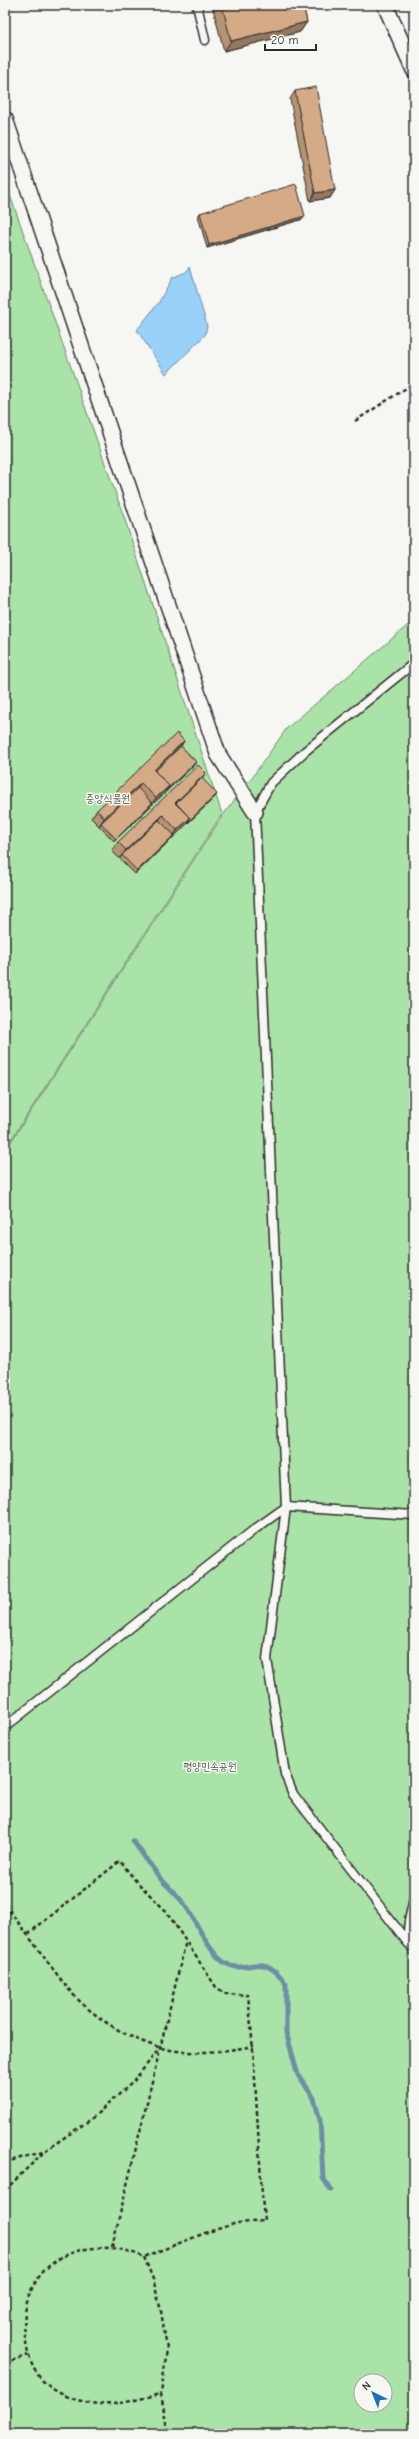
<svg xmlns="http://www.w3.org/2000/svg" width="419" height="2439" font-family="'Comic Neue','Poor Story',sans-serif">
<style>
.green{fill:#aae3a7;stroke:#6a8769;fill-rule:evenodd}
.water{fill:#99d1f8;stroke:#6d8fa6}
.lines{fill:none;stroke-linecap:round;stroke-linejoin:round}
.stream{stroke:#6d8fa6;stroke-width:5}
.lane-casing{stroke:#2b2b2b;stroke-width:11}
.street-casing{stroke:#2b2b2b;stroke-width:18}
.path{stroke:#2b2b2b;stroke-width:2.5;stroke-dasharray:4 3;stroke-linecap:butt}
.lane{stroke:#f6f6f2;stroke-width:8}
.street{stroke:#f6f6f2;stroke-width:15}
.wall{fill:#b69373;stroke:#2b2b2b}
.shaded-wall{fill:#94785e;stroke:#2b2b2b}
.building{fill:#d4ab86;stroke:#2b2b2b}
.labels{text-anchor:middle;stroke-width:3;stroke-linejoin:round;paint-order:stroke}
.park-label{font-size:11px;fill:#4b594a;stroke:#f6f6f2}
</style>
<rect width="100%" height="100%" fill="#f6f6f2"/>
<filter id="ink" filterUnits="userSpaceOnUse"><feTurbulence type="fractalNoise" baseFrequency=".025" numOctaves="2"/><feDisplacementMap in="SourceGraphic" scale="8" xChannelSelector="R" yChannelSelector="G"/><feConvolveMatrix kernelMatrix="1 2 1 2 8 2 1 2 1" color-interpolation-filters="sRGB"/></filter>
<g filter="url(#ink)">
<g class="green">
<polygon points="5,181 124,517 222,814 5,1149"/>
<path d="M414,620V2434H5V1151L223,815L253,776L287,728ZM361,2381H385V2405H361Z"/>
</g>
<polygon class="water" points="190,267 207,326 205,335 166,374 137,330 159,302 172,278 186,272"/>
<g class="lines">
<path class="stream" d="M133,1841C142,1853 151,1866 160,1878C169,1888 180,1897 187,1908C197,1923 209,1953 225,1963C247,1977 262,1947 286,1984V2032L298,2075L314,2098L320,2120L323,2178L331,2190"/>
<defs>
<g id="lane">
<polyline points="197,5 205,40"/>
<polyline points="414,663 304,752 271,783 255,812 286,1507 414,1515"/>
<polyline points="286,1507 267,1659 285,1774 293,1794 408,1943"/>
<polyline points="5,1727 255,1529 286,1507"/>
<path d="M414,1899C410,1917 403,1935 414,1951"/>
</g>
<g id="street">
<polyline points="385,5 414,70"/>
<polyline points="5,119 218,754 255,812"/>
</g>
</defs>
<use href="#lane" class="lane-casing"/>
<use href="#street" class="street-casing"/>
<g class="path">
<polyline points="355,421 414,383"/>
<path d="M5,1905C27,1933 48,1964 71,1992C98,2023 146,2050 187,2052C210,2053 231,2050 254,2046"/>
<path d="M28,1934L120,1861L135,1880L166,1911L216,1987L226,1994L248,1995C256,2070 258,2146 264,2221L237,2223L205,2233L144,2257C81,2230 17,2264 25,2337C27,2352 31,2369 43,2381C57,2395 79,2402 98,2404C118,2406 142,2398 161,2394"/>
<polyline points="5,2162 43,2152 90,2120 133,2082 159,2049"/>
<polyline points="5,2190 43,2153"/>
<polyline points="112,2247 186,1941"/>
<polyline points="144,2257 153,2279 161,2311 167,2349 161,2394 168,2434"/>
<polyline points="5,2363 28,2355"/>
</g>
<use href="#lane" class="lane"/>
<use href="#street" class="street"/>
</g>
<g class="wall">
<polygon points="212,5 303,5 307,22 300,32 224,51"/>
<polygon points="295,91 335,190 330,198 310,201 290,99"/>
<polygon points="200,213 303,219 207,248 198,216"/>
<polygon points="184,741 181,746 196,762 194,765 114,841 91,818 97,810"/>
<polygon points="206,773 202,778 215,797 135,874 112,851 118,842"/>
</g>
<g class="shaded-wall">
<polygon points="307,22 300,32 224,51 231,41"/>
<polygon points="335,190 330,198 310,201 315,193"/>
<polygon points="305,216 303,219 207,248 209,245"/>
<polygon points="184,741 179,749 151,776 154,770"/>
<polygon points="196,762 194,765 114,841 152,803 156,798"/>
<polygon points="206,773 200,781 172,808 175,803"/>
<polygon points="141,783 136,791 101,823 99,826 104,818"/>
<polygon points="217,794 215,797 135,874 137,871 174,835 177,830"/>
<polygon points="163,815 157,823 122,855 120,858 126,850"/>
</g>
<g class="building">
<polygon points="222,5 303,5 307,22 231,41"/>
<polygon points="316,87 335,190 315,193 295,91"/>
<polygon points="296,184 305,216 209,245 200,213"/>
<polygon points="177,733 184,741 154,770 169,786 156,798 141,783 104,818 97,810"/>
<polygon points="181,746 196,762 165,791 169,786 155,771"/>
<polygon points="198,765 206,773 175,803 190,818 177,830 163,815 126,850 118,842"/>
<polygon points="202,778 217,794 187,823 190,818 176,803"/>
<polygon points="138,788 152,803 116,839 101,823"/>
<polygon points="159,820 174,835 137,871 122,855"/>
</g>
</g>
<g class="labels">
<g class="park-label">
<text x="108" y="802">중앙식물원</text>
<text x="210" y="1770">평양민속공원</text>
</g>
</g>
<rect width="419" height="2439" fill="none" stroke="#f6f6f2" stroke-width="20"/>
<rect x="10" y="10" width="399" height="2419" fill="none" stroke="#2b2b2b" stroke-width="1.5" filter="url(#ink)"/>
<g transform="translate(373 2393) rotate(317)"><circle r="19" fill="#f6f6f2" stroke="#a5a5a2"/>
<path d="M0-3L7 15L0 10L-7 15Z" fill="#1f6fb2"/>
<text y="-6" font-size="11" font-weight="bold" text-anchor="middle" fill="#2b2b2b">N</text>
</g>
<path d="M265 44v6h51v-6" fill="none" stroke="#2b2b2b" stroke-width="2"/>
<text x="271" y="44" font-size="12" fill="#2b2b2b" stroke="#f6f6f2" stroke-width="3" paint-order="stroke">20 m</text>
</svg>
